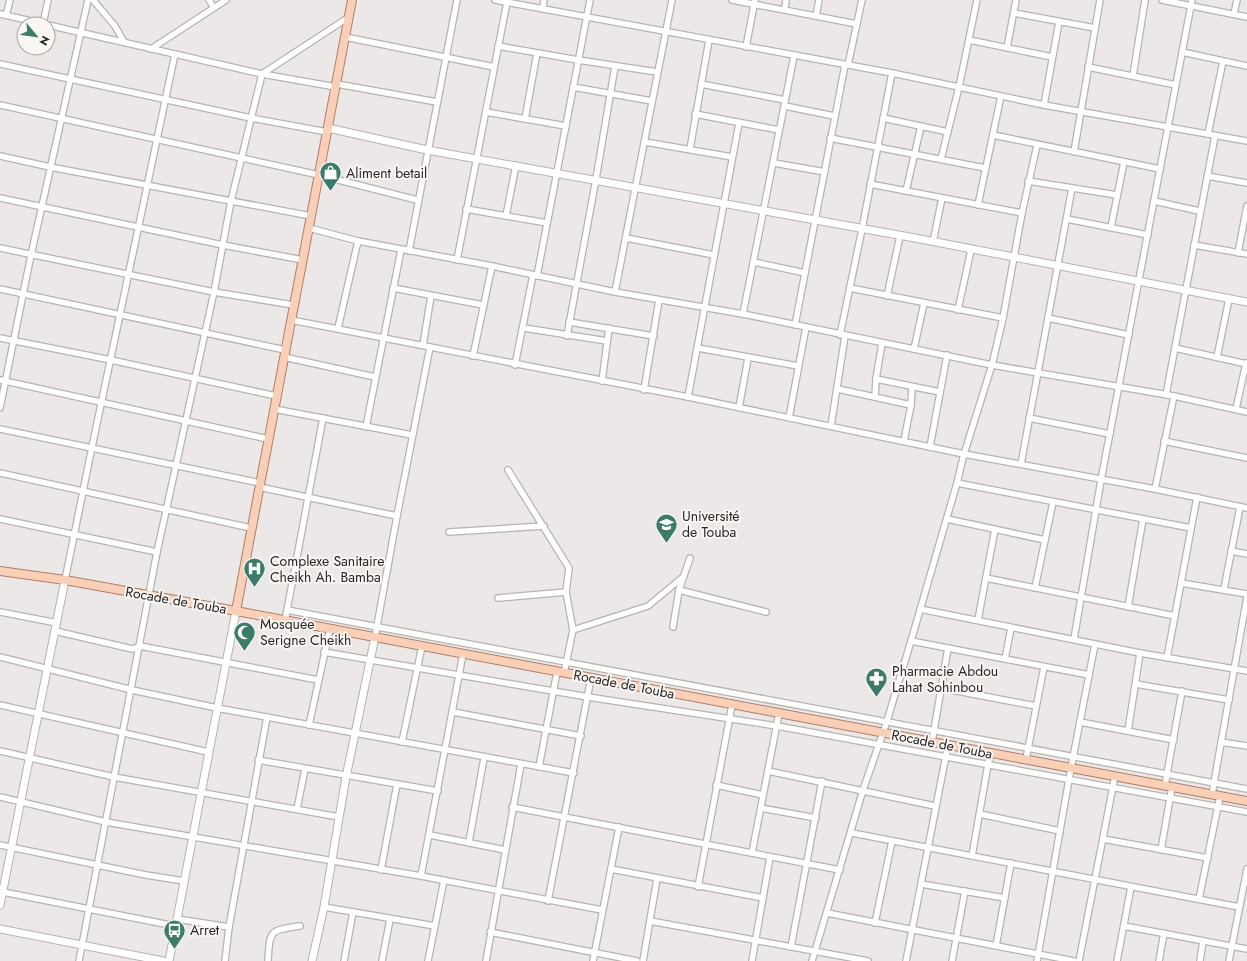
<svg xmlns="http://www.w3.org/2000/svg" width="1247" height="961" font-family="Jost,sans-serif">
<style>
.lines{fill:none;stroke-linecap:round;stroke-linejoin:round}
.minor-casing{stroke:#b6b3b1;stroke-width:8}
.tertiary-casing{stroke:#b6b3b1;stroke-width:9}
.secondary-casing{stroke:#b6b3b1;stroke-width:9}
.primary-casing{stroke:#af7f66;stroke-width:10}
.minor{stroke:#fff;stroke-width:5.5}
.tertiary{stroke:#fff;stroke-width:7}
.secondary{stroke:#fff;stroke-width:7}
.primary{stroke:#facfb8;stroke-width:8}
.labels{text-anchor:middle;stroke-width:4;stroke-linejoin:round;paint-order:stroke}
.poi-label{font-size:14px;fill:#282626;stroke:#f9f6f4;text-anchor:start}
.street-label{font-size:14px;fill:#282626;stroke:#f9f6f4}
</style>
<rect width="100%" height="100%" fill="#ece8e7"/>
<g class="lines">
<defs>
<g id="minor">
<polyline points="93,0 115,26 124,42"/>
<polyline points="209,0 214,8"/>
<polyline points="495,0 892,73 1044,105 1247,141"/>
<polyline points="732,0 857,24"/>
<polyline points="1162,0 1247,17"/>
<polyline points="543,9 544,0"/>
<polyline points="785,9 786,0"/>
<polyline points="1014,13 1095,28"/>
<polyline points="0,14 44,24"/>
<polyline points="1234,14 1237,0"/>
<polyline points="6,15 10,0"/>
<polyline points="816,16 819,0"/>
<polyline points="43,24 48,0"/>
<polyline points="48,25 262,74 336,87"/>
<polyline points="345,37 494,67"/>
<polyline points="969,40 1052,57"/>
<polyline points="498,46 578,60 657,72"/>
<polyline points="746,47 755,0"/>
<polyline points="1007,48 1016,0"/>
<polyline points="151,49 226,0"/>
<polyline points="1182,52 1247,66"/>
<polyline points="0,64 251,118 327,132"/>
<polyline points="848,65 862,0"/>
<polyline points="1088,67 1176,85"/>
<polyline points="1133,76 1145,0"/>
<polyline points="337,84 437,102"/>
<polyline points="701,84 785,100"/>
<polyline points="573,87 652,101"/>
<polyline points="0,105 319,175 417,200"/>
<polyline points="1044,105 1059,22"/>
<polyline points="785,106 834,116"/>
<polyline points="486,112 566,126"/>
<polyline points="695,114 779,130"/>
<polyline points="883,118 948,132"/>
<polyline points="525,119 537,53"/>
<polyline points="1208,134 1223,61"/>
<polyline points="993,135 1160,169"/>
<polyline points="830,138 985,168"/>
<polyline points="645,142 732,157"/>
<polyline points="690,149 709,40"/>
<polyline points="1074,152 1100,0"/>
<polyline points="0,156 50,167 311,216"/>
<polyline points="941,159 959,87 977,0"/>
<polyline points="774,163 825,172"/>
<polyline points="1207,176 1247,183"/>
<polyline points="1028,181 1117,195"/>
<polyline points="870,184 1022,213"/>
<polyline points="906,191 921,126"/>
<polyline points="0,198 223,245 303,260"/>
<polyline points="1154,201 1199,211"/>
<polyline points="978,205 1001,96"/>
<polyline points="466,209 547,223"/>
<polyline points="506,216 516,165"/>
<polyline points="1067,219 1148,235"/>
<polyline points="1111,227 1124,162"/>
<polyline points="309,228 358,241 492,266 615,292 743,314 992,365 1174,396 1247,412"/>
<polyline points="626,238 714,255"/>
<polyline points="933,242 942,198"/>
<polyline points="1194,245 1247,254"/>
<polyline points="0,248 214,292 293,305"/>
<polyline points="409,251 457,0"/>
<polyline points="1238,253 1247,206"/>
<polyline points="457,260 507,2"/>
<polyline points="754,262 805,273"/>
<polyline points="537,276 590,0"/>
<polyline points="393,288 483,305"/>
<polyline points="850,288 1003,318"/>
<polyline points="0,289 285,350"/>
<polyline points="615,292 672,0"/>
<polyline points="887,296 900,236"/>
<polyline points="958,310 971,250"/>
<polyline points="743,314 794,56"/>
<polyline points="1048,318 1129,335"/>
<polyline points="291,320 688,397 964,454 1155,489 1247,508"/>
<polyline points="569,322 654,336"/>
<polyline points="795,325 845,65"/>
<polyline points="338,328 358,241"/>
<polyline points="524,328 607,341"/>
<polyline points="840,335 862,229 892,73"/>
<polyline points="567,336 596,179 615,66"/>
<polyline points="0,338 111,360 276,396"/>
<polyline points="423,345 431,296"/>
<polyline points="698,348 798,366"/>
<polyline points="1175,348 1247,364"/>
<polyline points="914,349 924,303"/>
<polyline points="473,356 492,266"/>
<polyline points="284,357 375,377"/>
<polyline points="1217,357 1229,299"/>
<polyline points="515,365 533,275"/>
<polyline points="876,379 940,392"/>
<polyline points="0,380 268,439"/>
<polyline points="602,381 609,328"/>
<polyline points="838,389 911,405"/>
<polyline points="644,390 659,300"/>
<polyline points="1166,395 1215,136"/>
<polyline points="688,397 739,123"/>
<polyline points="875,397 876,379 882,343"/>
<polyline points="0,408 31,255 88,0"/>
<polyline points="739,408 748,358"/>
<polyline points="274,409 412,435"/>
<polyline points="1236,409 1246,363"/>
<polyline points="789,418 806,327"/>
<polyline points="1029,418 1110,434"/>
<polyline points="831,426 845,336"/>
<polyline points="366,427 401,250"/>
<polyline points="0,429 260,483"/>
<polyline points="904,441 911,405 912,387"/>
<polyline points="1164,441 1247,458"/>
<polyline points="930,447 947,355"/>
<polyline points="1021,464 1072,188"/>
<polyline points="508,470 569,568 566,592 573,630 564,673"/>
<polyline points="0,473 251,528"/>
<polyline points="957,483 1191,528"/>
<polyline points="259,487 397,516"/>
<polyline points="1155,489 1174,396"/>
<polyline points="0,519 157,552"/>
<polyline points="947,519 1045,540"/>
<polyline points="449,532 544,526"/>
<polyline points="1231,551 1247,554"/>
<polyline points="986,578 1175,616"/>
<polyline points="65,580 92,447 175,54"/>
<polyline points="1181,583 1247,594"/>
<polyline points="1035,588 1053,502"/>
<polyline points="1224,589 1240,507"/>
<polyline points="679,590 766,612"/>
<polyline points="498,598 566,592"/>
<polyline points="1128,607 1143,519"/>
<polyline points="920,609 1140,653 1247,671"/>
<polyline points="287,610 1247,789"/>
<polyline points="0,612 57,623"/>
<polyline points="978,620 995,529"/>
<polyline points="285,621 323,418"/>
<polyline points="673,627 679,590 690,558"/>
<polyline points="573,630 648,606 683,577"/>
<polyline points="55,631 128,648 133,649 140,646 318,680"/>
<polyline points="375,637 397,516 430,347"/>
<polyline points="1074,639 1101,480 1192,0"/>
<polyline points="911,641 1089,675"/>
<polyline points="324,652 588,697 777,726 1247,812"/>
<polyline points="0,657 132,690 217,708 574,773"/>
<polyline points="1167,658 1197,497"/>
<polyline points="1005,659 1011,628"/>
<polyline points="1136,684 1229,700"/>
<polyline points="941,688 1036,706"/>
<polyline points="0,705 208,752"/>
<polyline points="453,712 581,736"/>
<polyline points="1080,722 1174,740"/>
<polyline points="309,725 330,629"/>
<polyline points="1128,731 1140,653"/>
<polyline points="402,742 422,646"/>
<polyline points="932,742 948,648"/>
<polyline points="1221,742 1247,746"/>
<polyline points="0,751 114,777 339,817"/>
<polyline points="1026,759 1044,667"/>
<polyline points="258,760 438,791"/>
<polyline points="539,767 557,672"/>
<polyline points="768,771 935,806"/>
<polyline points="716,785 763,795"/>
<polyline points="1165,785 1182,691"/>
<polyline points="1212,794 1247,597"/>
<polyline points="0,797 106,822 421,876 602,910"/>
<polyline points="512,807 840,870"/>
<polyline points="761,808 816,818"/>
<polyline points="297,809 305,769"/>
<polyline points="980,814 1060,831"/>
<polyline points="852,833 1239,907"/>
<polyline points="430,835 505,850"/>
<polyline points="1103,839 1208,858"/>
<polyline points="469,842 484,758"/>
<polyline points="0,845 146,875 184,881"/>
<polyline points="1161,850 1172,787"/>
<polyline points="752,853 779,713"/>
<polyline points="972,856 990,753"/>
<polyline points="611,869 763,898"/>
<polyline points="381,870 397,784"/>
<polyline points="421,876 463,654"/>
<polyline points="921,884 1005,898"/>
<polyline points="698,887 732,705"/>
<polyline points="3,892 175,926"/>
<polyline points="1199,899 1220,796"/>
<polyline points="548,901 591,678"/>
<polyline points="324,907 435,926"/>
<polyline points="827,913 1074,961"/>
<polyline points="177,919 229,927"/>
<polyline points="650,921 868,961"/>
<polyline points="875,923 892,841"/>
<polyline points="1124,926 1247,949"/>
<polyline points="490,932 637,961"/>
<polyline points="996,946 1011,863"/>
<polyline points="791,947 822,781"/>
<polyline points="79,961 157,552 214,292 231,201 262,74 349,17"/>
<polyline points="225,961 229,927 267,717"/>
<path d="M268,961C270,929 269,931 300,926"/>
<polyline points="344,961 353,912"/>
<polyline points="382,961 390,919"/>
<polyline points="428,961 444,880"/>
<polyline points="486,961 521,764"/>
<polyline points="593,961 619,827"/>
<polyline points="643,961 657,879"/>
<polyline points="752,961 770,857"/>
<polyline points="812,961 863,790 887,721 911,641 957,483 964,454 992,365 1003,318 1022,213 1037,145"/>
<polyline points="906,961 948,745"/>
<polyline points="952,961 965,891"/>
<polyline points="1037,961 1071,768 1095,644"/>
<polyline points="1079,961 1115,776"/>
<polyline points="1117,961 1131,887"/>
<polyline points="1159,961 1164,933"/>
<polyline points="1200,961 1203,941"/>
<polyline points="1229,961 1247,869"/>
</g>
<g id="tertiary">
<polyline points="328,128 427,150 915,238 1247,302"/>
<polyline points="0,905 65,580"/>
<polyline points="0,929 163,961"/>
<polyline points="312,961 324,907 346,777 375,637"/>
</g>
<polyline id="secondary" points="169,961 236,611"/>
<g id="primary">
<polyline points="0,571 65,580 236,611 1247,801"/>
<polyline points="236,611 352,0"/>
</g>
</defs>
<use href="#minor" class="minor-casing"/>
<use href="#tertiary" class="tertiary-casing"/>
<use href="#secondary" class="secondary-casing"/>
<use href="#primary" class="primary-casing"/>
<use href="#minor" class="minor"/>
<use href="#tertiary" class="tertiary"/>
<use href="#secondary" class="secondary"/>
<use href="#primary" class="primary"/>
</g>
<defs>
<symbol id="shop-pin" viewBox="-11 -11 22 30"><path d="M0 17L-7.5 6A9.5 9.5 0 1 1 7.5 6Z" fill="#3b7b69" stroke="#f9f6f4"/><path d="M-5-2.5h2.3a2.7 3.5 0 0 1 5.4 0H5L5.5 6h-11ZM-1.5-2.5h3a1.5 2.3 0 0 0-3 0Z" fill="#fff"/></symbol>
<symbol id="school-pin" viewBox="-11 -11 22 30"><path d="M0 17L-7.5 6A9.5 9.5 0 1 1 7.5 6Z" fill="#3b7b69" stroke="#f9f6f4"/><path d="M0-5L7-2L0 1L-7-2ZM-4 1L0 2.5L4 1V4Q0 6-4 4Z" fill="#fff"/></symbol>
<symbol id="hospital-pin" viewBox="-11 -11 22 30"><path d="M0 17L-7.5 6A9.5 9.5 0 1 1 7.5 6Z" fill="#3b7b69" stroke="#f9f6f4"/><path d="M-5-5h3v3.5h4V-5h3V5h-3V1.5h-4V5h-3Z" fill="#fff"/></symbol>
<symbol id="mosque-pin" viewBox="-11 -11 22 30"><path d="M0 17L-7.5 6A9.5 9.5 0 1 1 7.5 6Z" fill="#3b7b69" stroke="#f9f6f4"/><path d="M3.5-4.9A6 6 0 1 0 3.5 4.9A5 5 0 1 1 3.5-4.9Z" fill="#fff"/></symbol>
<symbol id="pharmacy-pin" viewBox="-11 -11 22 30"><path d="M0 17L-7.5 6A9.5 9.5 0 1 1 7.5 6Z" fill="#3b7b69" stroke="#f9f6f4"/><path d="M-2-6h4v4h4v4h-4v4h-4v-4h-4v-4h4Z" fill="#fff"/></symbol>
<symbol id="bus-pin" viewBox="-11 -11 22 30"><path d="M0 17L-7.5 6A9.5 9.5 0 1 1 7.5 6Z" fill="#3b7b69" stroke="#f9f6f4"/><path d="M-5-6H5V4H4V6H2V4H-2V6H-4V4H-5ZM-3.5-4V0h7V-4ZM-3.5 1.2v1.5H-2V1.2ZM2 1.2v1.5H3.5V1.2Z" fill="#fff"/></symbol>
</defs>
<g fill-rule="evenodd">
<use href="#shop-pin" x="318" y="160" width="25" height="34"/>
<use href="#school-pin" x="654" y="512" width="25" height="34"/>
<use href="#hospital-pin" x="242" y="556" width="25" height="34"/>
<use href="#mosque-pin" x="232" y="620" width="25" height="34"/>
<use href="#pharmacy-pin" x="864" y="666" width="25" height="34"/>
<use href="#bus-pin" x="162" y="918" width="25" height="34"/>
</g>
<g class="labels">
<g class="poi-label">
<text x="346" y="178">Aliment betail</text>
<text x="682" y="521">Université<tspan x="682" dy="16">de Touba</tspan></text>
<text x="270" y="566">Complexe Sanitaire<tspan x="270" dy="16">Cheikh Ah. Bamba</tspan></text>
<text x="260" y="629">Mosquée<tspan x="260" dy="16">Serigne Cheikh</tspan></text>
<text x="892" y="676">Pharmacie Abdou<tspan x="892" dy="16">Lahat Sohinbou</tspan></text>
<text x="190" y="935">Arret</text>
</g>
<g class="street-label">
<text transform="translate(176 600) rotate(10)" y="5">Rocade de Touba</text>
<text transform="translate(624 684) rotate(11)" y="5">Rocade de Touba</text>
<text transform="translate(942 744) rotate(11)" y="5">Rocade de Touba</text>
</g>
</g>
<g transform="translate(36 36) rotate(119)"><circle r="19" fill="#f9f6f4" stroke="#a5a3a2"/>
<path d="M0-3L7 15L0 10L-7 15Z" fill="#3b7b69"/>
<text y="-6" font-size="11" font-weight="bold" text-anchor="middle" fill="#282626">N</text>
</g>
</svg>
